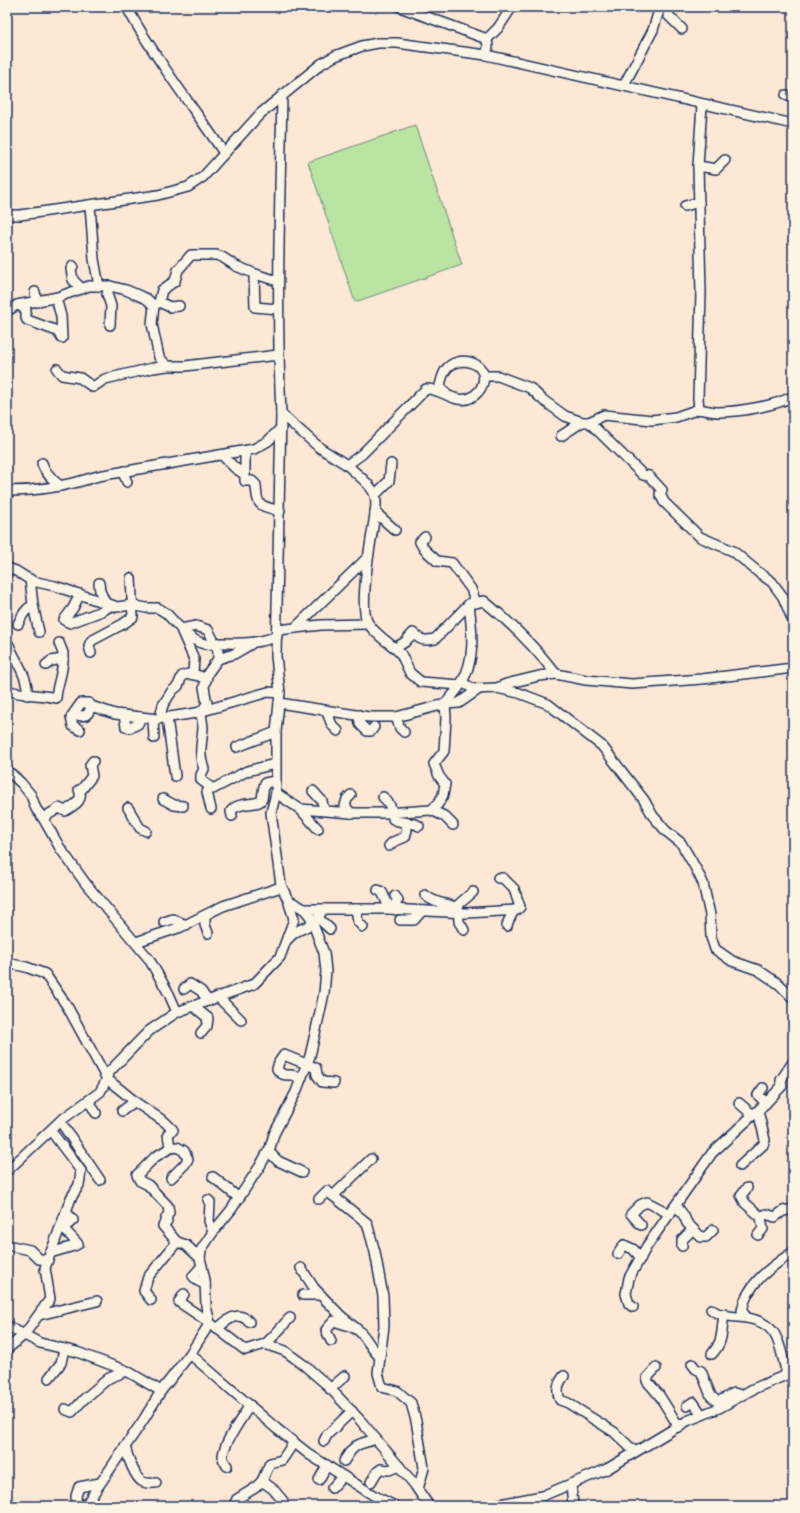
<svg xmlns="http://www.w3.org/2000/svg" width="800" height="1513" font-family="Mynerve,sans-serif">
<style>
.green{fill:#bae4a1;stroke:#6a8a80}
.lines{fill:none;stroke-linecap:round;stroke-linejoin:round}
.minor-casing{stroke:#1b2f5e;stroke-width:12}
.minor{stroke:#fcf5e5;stroke-width:9}
</style>
<rect width="100%" height="100%" fill="#fce8d4"/>
<filter id="ink" filterUnits="userSpaceOnUse"><feTurbulence type="fractalNoise" baseFrequency=".025" numOctaves="2"/><feDisplacementMap in="SourceGraphic" scale="8" xChannelSelector="R" yChannelSelector="G"/><feConvolveMatrix kernelMatrix="1 2 1 2 8 2 1 2 1" color-interpolation-filters="sRGB"/></filter>
<g filter="url(#ink)">
<polygon class="green" points="415,125 462,265 355,302 308,162"/>
<g class="lines">
<defs>
<g id="minor">
<path d="M127,7C138,29 152,49 166,70C185,98 205,125 224,153"/>
<polyline points="400,7 487,39 488,47 486,55"/>
<polyline points="669,7 668,15 682,29"/>
<polyline points="487,39 498,28 512,7"/>
<polyline points="624,85 653,30 660,7"/>
<path d="M282,95C280,201 276,307 281,414L320,448L347,465L362,454L426,389C441,388 451,402 467,399C472,398 478,393 481,388C494,363 457,352 445,371C442,376 441,381 440,386L447,395"/>
<polyline points="786,95 793,98"/>
<path d="M702,105L698,166L701,293L698,398L699,409C705,410 712,412 718,412C737,412 777,406 793,396"/>
<polyline points="698,166 716,169 725,160"/>
<polyline points="90,205 94,259 99,286"/>
<polyline points="685,206 699,202"/>
<polyline points="7,215 20,215 158,195 188,187 203,177 260,114 321,64 335,56 362,46 378,43 397,43 486,55 793,124"/>
<polyline points="73,266 71,269 73,280 82,289"/>
<polyline points="258,275 254,276 255,307 278,309"/>
<polyline points="110,286 107,294 111,306 110,325"/>
<polyline points="35,292 37,302"/>
<polyline points="56,298 61,316 62,338"/>
<polyline points="159,302 162,290 175,281 178,270 191,255 216,255 222,257 236,266 258,275 278,281"/>
<polyline points="19,305 26,310 26,318 27,320 57,331 62,338"/>
<polyline points="155,305 159,302 170,307 179,306"/>
<polyline points="154,306 152,324 159,357 167,366 185,366 278,355"/>
<polyline points="7,311 17,305 58,297 89,286 110,286 126,290 147,299 154,306"/>
<polyline points="57,369 62,375 80,378 93,387 105,379 153,368 167,366"/>
<polyline points="484,376 498,376 530,388 543,400 565,416 582,422 589,422 643,475 649,476 662,490 660,494 664,502 700,537 733,551 758,572 772,582 783,597 793,621"/>
<polyline points="281,414 276,656 280,693 276,732 276,793 271,813 281,885 288,900 304,909 390,909 466,913 517,910 520,907 514,889 503,878 498,878"/>
<polyline points="589,422 604,415 652,420 676,417 699,409"/>
<polyline points="561,436 582,422"/>
<path d="M245,451V481H252L256,485C257,507 259,505 280,511"/>
<polyline points="222,455 235,468 244,474"/>
<path d="M42,463C44,472 53,480 60,486"/>
<path d="M347,465C356,474 369,482 374,493C378,500 375,513 374,521C371,541 358,607 368,623C374,633 386,641 395,648L405,642L413,633C421,641 425,641 435,639L469,604L484,601C511,623 534,646 556,674"/>
<polyline points="125,471 124,475 127,482"/>
<path d="M7,491C38,491 68,486 98,476L254,449L268,441L281,428"/>
<polyline points="375,495 389,481 391,464"/>
<polyline points="375,512 395,530"/>
<polyline points="425,537 420,542 424,549 437,561 452,563 471,589 476,603"/>
<path d="M7,568L16,571L32,581L55,586L117,607L132,605L146,608H158L166,613L181,629L196,626L208,630L215,643C237,643 256,645 277,636"/>
<polyline points="30,579 33,605 39,632"/>
<polyline points="99,583 100,591 105,602"/>
<polyline points="80,594 73,608 64,620 70,623 102,611 112,605"/>
<path d="M18,624C22,616 25,609 33,605"/>
<polyline points="295,628 368,557"/>
<path d="M181,629C189,637 202,648 215,643L218,651V659"/>
<polyline points="278,630 321,625 368,624"/>
<polyline points="182,632 194,659 193,672 194,675"/>
<polyline points="59,643 63,653 63,659"/>
<path d="M7,644L9,645C15,661 29,677 27,695"/>
<path d="M251,644L234,654L218,659L208,673L204,687L207,704L201,712C201,717 203,723 203,728C202,744 198,753 204,769L201,775V780L213,789L247,771L275,764"/>
<polyline points="395,648 401,654 410,673 421,682 460,685"/>
<polyline points="91,653 89,646 91,641 123,624 133,617 131,578"/>
<polyline points="462,682 473,689 497,688 519,693 548,704 602,746 644,800 653,816 666,831 681,843 695,867 703,883 710,915 711,937 715,949 732,961 758,970 779,984 793,998"/>
<polyline points="497,688 506,684 539,676 556,674 586,680 632,684 702,679 793,668"/>
<path d="M7,690C23,696 40,694 56,698C57,684 63,673 63,659L51,661L46,665"/>
<polyline points="279,703 369,717 396,717 445,704 459,703 479,689"/>
<polyline points="326,710 332,725 338,731"/>
<path d="M73,715C84,716 88,718 91,706L115,714L157,719L196,713L268,692L280,693"/>
<polyline points="124,715 126,727 130,728 138,724 141,717"/>
<polyline points="359,715 360,724 367,731 371,731 374,727"/>
<polyline points="396,717 400,728 404,732"/>
<path d="M164,718L161,713L163,705L172,691L178,686L182,676C190,672 198,675 206,679"/>
<polyline points="167,718 175,776"/>
<polyline points="153,719 154,738"/>
<polyline points="80,730 73,726 71,717 81,703 89,703 91,706"/>
<polyline points="237,747 276,732"/>
<polyline points="7,770 21,783 31,795 36,809 43,818 60,848 86,884 149,959 169,994 177,1012"/>
<polyline points="313,791 322,801 324,810"/>
<polyline points="207,792 211,809"/>
<path d="M276,793L300,809L351,813H386L431,810L438,804L443,795L445,784L439,776L434,764L444,751L446,718L445,704C451,697 458,690 462,682C476,658 472,630 469,604"/>
<polyline points="351,795 347,799 345,806 351,813"/>
<path d="M383,797C390,803 393,810 393,819C401,824 412,821 419,826"/>
<polyline points="163,799 174,805 183,806"/>
<polyline points="128,808 140,828 146,831"/>
<polyline points="300,809 318,829"/>
<polyline points="431,810 444,816 453,825"/>
<path d="M232,816L231,811C240,800 258,807 262,799C263,794 263,788 265,783L275,781"/>
<path d="M43,818L59,808L65,811C74,805 84,801 79,790L82,789L92,776L90,765L93,761"/>
<polyline points="389,846 393,842 405,837 407,830 406,823"/>
<polyline points="378,890 382,892 390,909"/>
<path d="M425,895C434,904 447,903 458,908"/>
<polyline points="395,896 398,900 396,903 396,910"/>
<polyline points="356,909 358,922 363,927"/>
<polyline points="205,916 205,925 208,933"/>
<polyline points="318,918 330,929"/>
<polyline points="400,920 414,920 422,911"/>
<polyline points="164,922 173,919 186,925"/>
<polyline points="507,926 508,922 514,910"/>
<polyline points="464,930 459,922 458,905 473,892"/>
<path d="M288,939C296,929 302,930 312,924C318,920 319,914 324,909"/>
<polyline points="136,942 181,927 223,906 281,887"/>
<polyline points="7,963 26,967 45,974 67,1006 107,1079 138,1104 165,1122 173,1130 168,1134 170,1148 155,1157 137,1175 140,1181 148,1185 168,1206 169,1213 166,1218 167,1221 163,1226 177,1242"/>
<polyline points="184,989 190,984 201,991 208,1001"/>
<polyline points="218,997 241,1020"/>
<polyline points="193,1006 208,1018 207,1026 201,1033"/>
<path d="M301,1079C298,1078 295,1075 292,1075C285,1075 282,1076 277,1069L279,1062L284,1055L316,1068L317,1075L322,1082L334,1083"/>
<polyline points="763,1088 758,1095 766,1103"/>
<polyline points="89,1101 96,1113"/>
<polyline points="739,1103 753,1115"/>
<polyline points="122,1111 134,1102"/>
<polyline points="60,1121 100,1180"/>
<polyline points="170,1148 177,1147 184,1151 188,1159 185,1164 171,1178"/>
<polyline points="268,1151 278,1161 302,1172"/>
<polyline points="740,1166 763,1145 765,1140 758,1111"/>
<polyline points="7,1171 60,1121 100,1092 107,1079 110,1071 149,1031 177,1012 254,984 280,957 294,919 288,900"/>
<polyline points="213,1177 239,1198"/>
<polyline points="747,1188 741,1195 745,1203 761,1217 766,1214 775,1217 783,1211 793,1209"/>
<polyline points="333,1196 371,1159"/>
<polyline points="319,1199 327,1191 367,1223 375,1252 383,1296 384,1326 378,1373 382,1387 397,1391 411,1403 416,1421 424,1468 418,1489"/>
<polyline points="208,1200 210,1202 209,1221 213,1232"/>
<polyline points="676,1205 684,1216 687,1223 701,1237 706,1237 713,1230"/>
<polyline points="641,1225 631,1214 640,1205 647,1202 670,1214"/>
<polyline points="758,1235 763,1229 761,1217"/>
<polyline points="7,1245 30,1250 39,1259 47,1260"/>
<polyline points="682,1246 682,1240 693,1229"/>
<polyline points="50,1253 74,1246 78,1244 65,1230 64,1228 73,1220 66,1212"/>
<polyline points="618,1254 624,1245 633,1249 641,1258"/>
<polyline points="202,1266 193,1276 198,1281 205,1284"/>
<polyline points="301,1268 314,1288 341,1316 358,1330"/>
<polyline points="184,1294 179,1302 210,1323 245,1350 265,1344 285,1351 304,1365 326,1384 360,1420 414,1484 429,1506"/>
<polyline points="303,1295 321,1295"/>
<polyline points="151,1300 144,1291 148,1277 177,1242 186,1245 200,1258"/>
<polyline points="633,1307 629,1304 626,1294 629,1278 647,1246 712,1153 766,1103 782,1086 781,1080 793,1062"/>
<path d="M711,1309C716,1314 722,1314 728,1316C734,1317 740,1317 747,1318C781,1324 779,1347 787,1374"/>
<polyline points="39,1315 97,1301"/>
<path d="M747,1318L742,1311C746,1284 772,1266 793,1252"/>
<polyline points="7,1326 40,1343 77,1352 127,1371 161,1391"/>
<path d="M217,1329C226,1321 238,1309 249,1322"/>
<path d="M331,1341L326,1330L334,1321C342,1324 353,1326 359,1331C367,1338 371,1349 380,1357"/>
<path d="M265,1344C275,1336 281,1327 290,1318"/>
<polyline points="7,1349 24,1335 50,1299 45,1268 71,1198 79,1185 81,1171 51,1131"/>
<polyline points="190,1354 277,1429 310,1455 373,1495 395,1506"/>
<path d="M712,1354C724,1341 721,1331 724,1314"/>
<polyline points="692,1364 696,1369 701,1371 711,1396 718,1402 734,1393 738,1394"/>
<polyline points="656,1368 647,1378 647,1381 659,1395 679,1427"/>
<path d="M564,1376C558,1383 556,1391 560,1400L568,1403L614,1432L635,1452"/>
<polyline points="49,1378 61,1363 64,1349"/>
<polyline points="330,1389 345,1376"/>
<polyline points="687,1406 693,1402 702,1415"/>
<polyline points="65,1409 72,1412 84,1399 109,1378 127,1371"/>
<polyline points="324,1441 327,1435 352,1411"/>
<path d="M125,1446C127,1455 135,1479 143,1482C147,1484 152,1483 156,1483"/>
<path d="M344,1461C348,1454 353,1446 360,1444C365,1442 370,1441 376,1439"/>
<path d="M227,1466C226,1464 223,1460 223,1458C221,1446 244,1415 250,1405"/>
<polyline points="319,1480 327,1465"/>
<polyline points="371,1482 377,1472 381,1469 389,1470 399,1466"/>
<polyline points="571,1484 573,1506"/>
<polyline points="332,1488 343,1476"/>
<polyline points="283,1501 273,1489 262,1481 270,1463 282,1460 294,1442"/>
<polyline points="234,1505 237,1499 255,1488 262,1481"/>
<polyline points="77,1506 76,1496 79,1487 100,1483"/>
<polyline points="85,1506 144,1419 161,1391 190,1354 210,1323 206,1306 205,1280 200,1258 201,1250 213,1232 231,1210 260,1166 270,1148 274,1134 296,1092 310,1056 320,1012 324,993 326,971 324,953 310,916 304,909"/>
<polyline points="494,1506 500,1504 542,1496 607,1469 687,1421 719,1408 753,1389 793,1372"/>
</g>
</defs>
<use href="#minor" class="minor-casing"/>
<use href="#minor" class="minor"/>
</g>
</g>
<rect width="800" height="1513" fill="none" stroke="#fcf5e5" stroke-width="24"/>
<rect x="12" y="12" width="776" height="1489" fill="none" stroke="#1b2f5e" stroke-width="1.5" filter="url(#ink)"/>
</svg>
